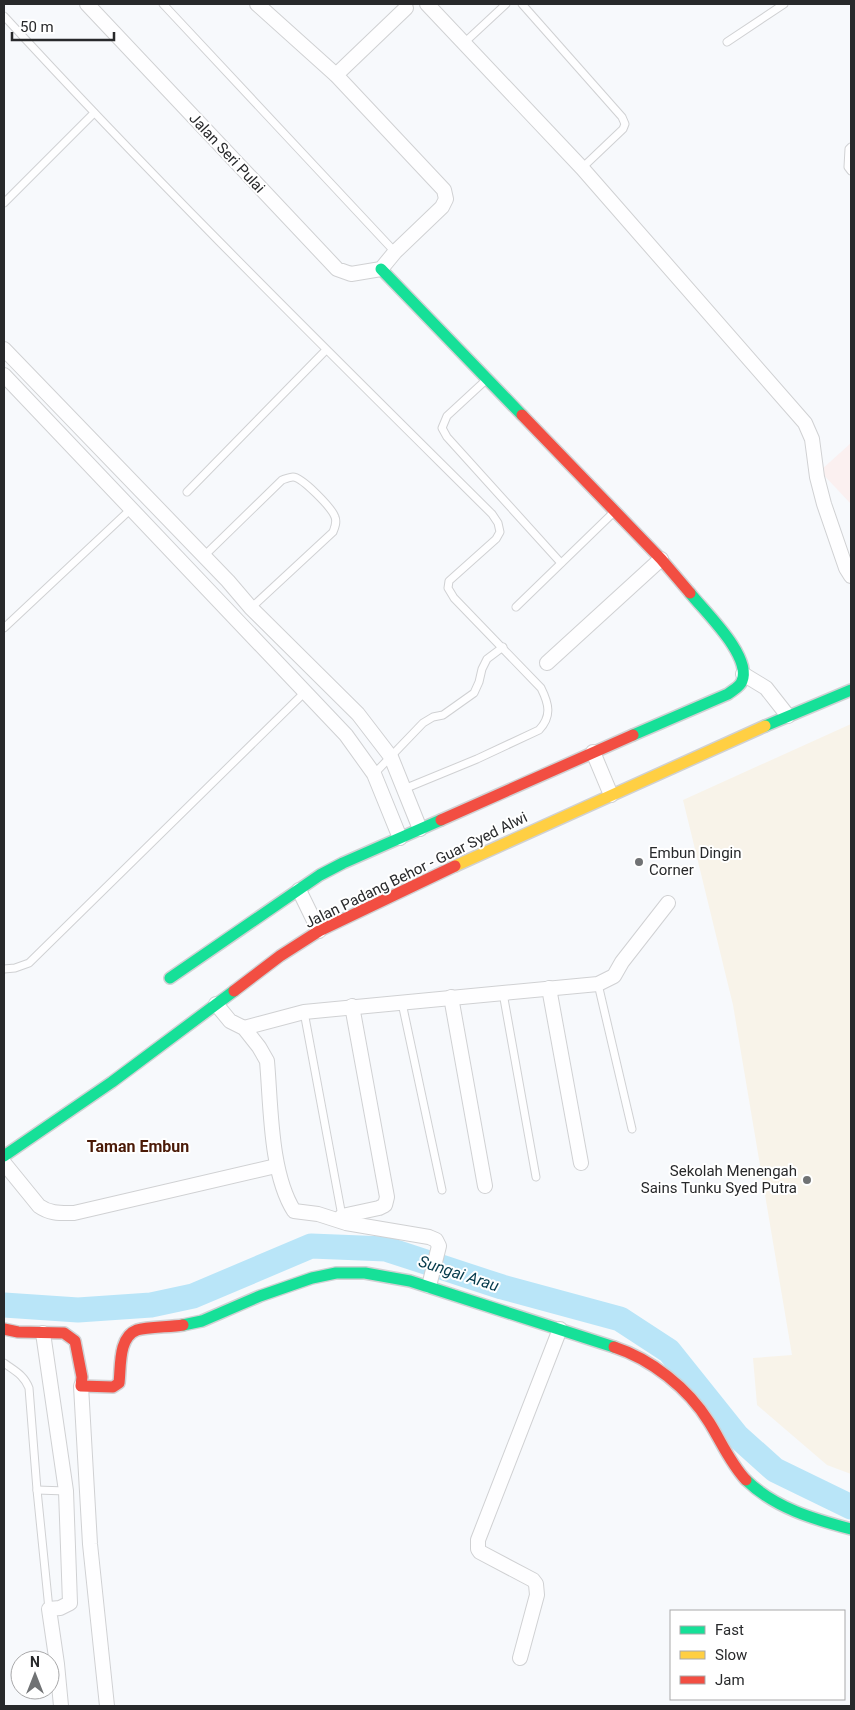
<svg xmlns="http://www.w3.org/2000/svg" width="855" height="1710" font-family="Roboto,sans-serif">
<style>
.commercial{fill:#fbf0f0}
.education{fill:#f8f3e9}
.lines{fill:none;stroke-linecap:round;stroke-linejoin:round}
.river{stroke:#b9e5f8;stroke-width:25}
.lane-casing{stroke:#d0d1d3;stroke-width:9}
.street-casing{stroke:#d0d1d3;stroke-width:16}
.fast-casing{stroke:#d0d1d3;stroke-width:14}
.slow-casing{stroke:#d0d1d3;stroke-width:14}
.jam-casing{stroke:#d0d1d3;stroke-width:14}
.lane{stroke:#fefeff;stroke-width:7}
.street{stroke:#fefeff;stroke-width:14}
.fast{stroke:#16e098;stroke-width:11}
.slow{stroke:#ffcf43;stroke-width:11}
.jam{stroke:#f24e42;stroke-width:11}
.poi-dot{fill:#707274;stroke:#fff;stroke-width:2}
.labels{text-anchor:middle;stroke-width:4;stroke-linejoin:round;paint-order:stroke}
.street-label{font-size:15px;fill:#28292b;stroke:#fff}
.poi-label{font-size:15px;fill:#28292b;stroke:#fff;text-anchor:start}
.neighbourhood-label{font-size:16px;font-weight:bold;fill:#4b1a07;stroke:#fff}
.water-label{font-size:16px;font-style:italic;fill:#063b4c;stroke:#fff}
</style>
<rect width="100%" height="100%" fill="#f7f9fc"/>
<polygon class="commercial" points="851,443 851,504 820,471"/>
<polygon class="education" points="851,724 851,1474 827,1465 757,1405 753,1358 792,1355 733,1005 683,800"/>
<g class="lines">
<polyline class="river" points="4,1305 78,1310 151,1305 193,1296 311,1246 386,1249 502,1287 620,1319 669,1351 737,1436 775,1470 851,1507"/>
<defs>
<g id="lane">
<polyline points="163,4 395,252"/>
<polyline points="522,4 622,117 625,124 623,129 582,168"/>
<path d="M4,16C161,187 327,350 492,514L498,523L500,532L496,539L449,581L448,588L454,598L541,688C549,704 552,716 539,730L477,759L404,789"/>
<polyline points="727,42 784,4"/>
<polyline points="464,43 506,4"/>
<polyline points="851,147 849,149 848,167 851,171"/>
<polyline points="4,203 94,113"/>
<polyline points="486,380 447,416 442,428 447,437 561,563"/>
<polyline points="187,492 326,350"/>
<path d="M204,556L282,480C285,479 290,477 293,477C302,477 332,508 335,517C337,522 335,527 333,532L251,608"/>
<polyline points="516,607 614,512"/>
<polyline points="4,628 132,508"/>
<polyline points="374,774 423,723 433,717 443,715 474,693 479,682 482,669 487,659 503,647"/>
<polyline points="4,969 15,968 29,963 306,691"/>
<polyline points="598,984 632,1129"/>
<polyline points="503,993 536,1177"/>
<polyline points="402,1003 442,1190"/>
<polyline points="304,1012 342,1216"/>
<path d="M4,1363C15,1371 24,1375 29,1388L37,1490L49,1609"/>
<polyline points="37,1490 66,1491"/>
</g>
<g id="street">
<polyline points="87,4 337,269 351,274 381,269 395,252 442,207 446,199 444,190 336,75 257,4"/>
<polyline points="427,4 582,168 805,423 812,439 817,477 824,504 846,568 851,576"/>
<polyline points="336,75 406,8"/>
<polyline points="4,349 228,581 251,608 358,714 391,757 420,829"/>
<polyline points="4,375 346,735 374,774 400,838"/>
<polyline points="547,663 661,559"/>
<polyline points="743,674 766,688 788,716"/>
<polyline points="593,752 611,795"/>
<polyline points="299,890 319,931"/>
<polyline points="549,988 581,1163"/>
<polyline points="451,997 485,1186"/>
<path d="M216,1004L230,1021L244,1028L259,1047L267,1061C271,1106 270,1173 294,1211L318,1214L346,1223L429,1237L436,1240L439,1246L429,1286"/>
<polyline points="244,1028 304,1012 598,984 614,976 622,962 668,903"/>
<path d="M4,1163L39,1206C50,1214 61,1213 74,1213L276,1166"/>
<polyline points="339,1220 342,1216 379,1208 385,1205 387,1197 352,1006"/>
<polyline points="43,1333 66,1491 70,1603 60,1608 49,1609 57,1664 61,1706"/>
<polyline points="81,1386 90,1544 107,1706"/>
<polyline points="520,1658 537,1595 536,1584 533,1580 480,1552 478,1549 478,1540 560,1329"/>
</g>
<g id="fast">
<polyline points="381,269 522,415"/>
<polyline points="765,726 851,690"/>
<path d="M633,735L728,694C733,690 740,687 742,681C752,656 705,612 690,593"/>
<polyline points="170,978 320,875 343,863 441,820"/>
<polyline points="4,1156 112,1082 234,991"/>
<polyline points="183,1325 202,1321 260,1296 312,1278 336,1273 365,1273 410,1281 614,1347"/>
<path d="M746,1480C775,1508 813,1519 851,1529"/>
</g>
<polyline id="slow" points="455,866 765,726"/>
<g id="jam">
<polyline points="522,415 661,559 690,593"/>
<polyline points="441,820 633,735"/>
<polyline points="234,991 280,956 319,931 455,866"/>
<path d="M4,1329L18,1332L64,1333L75,1341L82,1377L81,1386L113,1387L119,1383C121,1367 118,1337 137,1330C147,1327 171,1327 183,1325"/>
<path d="M614,1347C651,1359 688,1388 709,1422C721,1441 730,1463 746,1480"/>
</g>
</defs>
<use href="#lane" class="lane-casing"/>
<use href="#street" class="street-casing"/>
<use href="#fast" class="fast-casing"/>
<use href="#slow" class="slow-casing"/>
<use href="#jam" class="jam-casing"/>
<use href="#lane" class="lane"/>
<use href="#street" class="street"/>
<use href="#fast" class="fast"/>
<use href="#slow" class="slow"/>
<use href="#jam" class="jam"/>
</g>
<g class="poi-dot">
<circle cx="639" cy="862" r="5"/>
<circle cx="807" cy="1180" r="5"/>
</g>
<g class="labels">
<g class="street-label">
<text transform="translate(227 153) rotate(47)" y="5">Jalan Seri Pulai</text>
<text transform="translate(416 870) rotate(-26)" y="5">Jalan Padang Behor - Guar Syed Alwi</text>
</g>
<g class="poi-label">
<text x="649" y="858">Embun Dingin<tspan x="649" dy="17">Corner</tspan></text>
<text x="797" y="1176" text-anchor="end">Sekolah Menengah<tspan x="797" dy="17">Sains Tunku Syed Putra</tspan></text>
</g>
<g class="neighbourhood-label">
<text x="138" y="1152">Taman Embun</text>
</g>
<g class="water-label">
<text transform="translate(459 1273) rotate(18)" y="6">Sungai Arau</text>
</g>
</g>
<rect width="855" height="1710" fill="none" stroke="#28292b" stroke-width="10"/>
<rect x="670" y="1610" width="175" height="90" fill="#ffffff" stroke="#a9a9aa"/>
<rect x="680" y="1626" width="25" height="8" fill="#16e098" stroke="#a9a9aa"/>
<text x="715" y="1635" font-size="15" fill="#28292b">Fast</text>
<rect x="680" y="1651" width="25" height="8" fill="#ffcf43" stroke="#a9a9aa"/>
<text x="715" y="1660" font-size="15" fill="#28292b">Slow</text>
<rect x="680" y="1676" width="25" height="8" fill="#f24e42" stroke="#a9a9aa"/>
<text x="715" y="1685" font-size="15" fill="#28292b">Jam</text>
<g transform="translate(35 1675)"><circle r="24" fill="#ffffff" stroke="#a9a9aa"/>
<path d="M0-4L9 19L0 12L-9 19Z" fill="#707274"/>
<text y="-8" font-size="14" font-weight="bold" text-anchor="middle" fill="#28292b">N</text>
</g>
<path d="M12 32v8h102v-8" fill="none" stroke="#28292b" stroke-width="2.5"/>
<text x="20" y="32" font-size="15" fill="#28292b" stroke="#ffffff" stroke-width="4" paint-order="stroke">50 m</text>
</svg>
